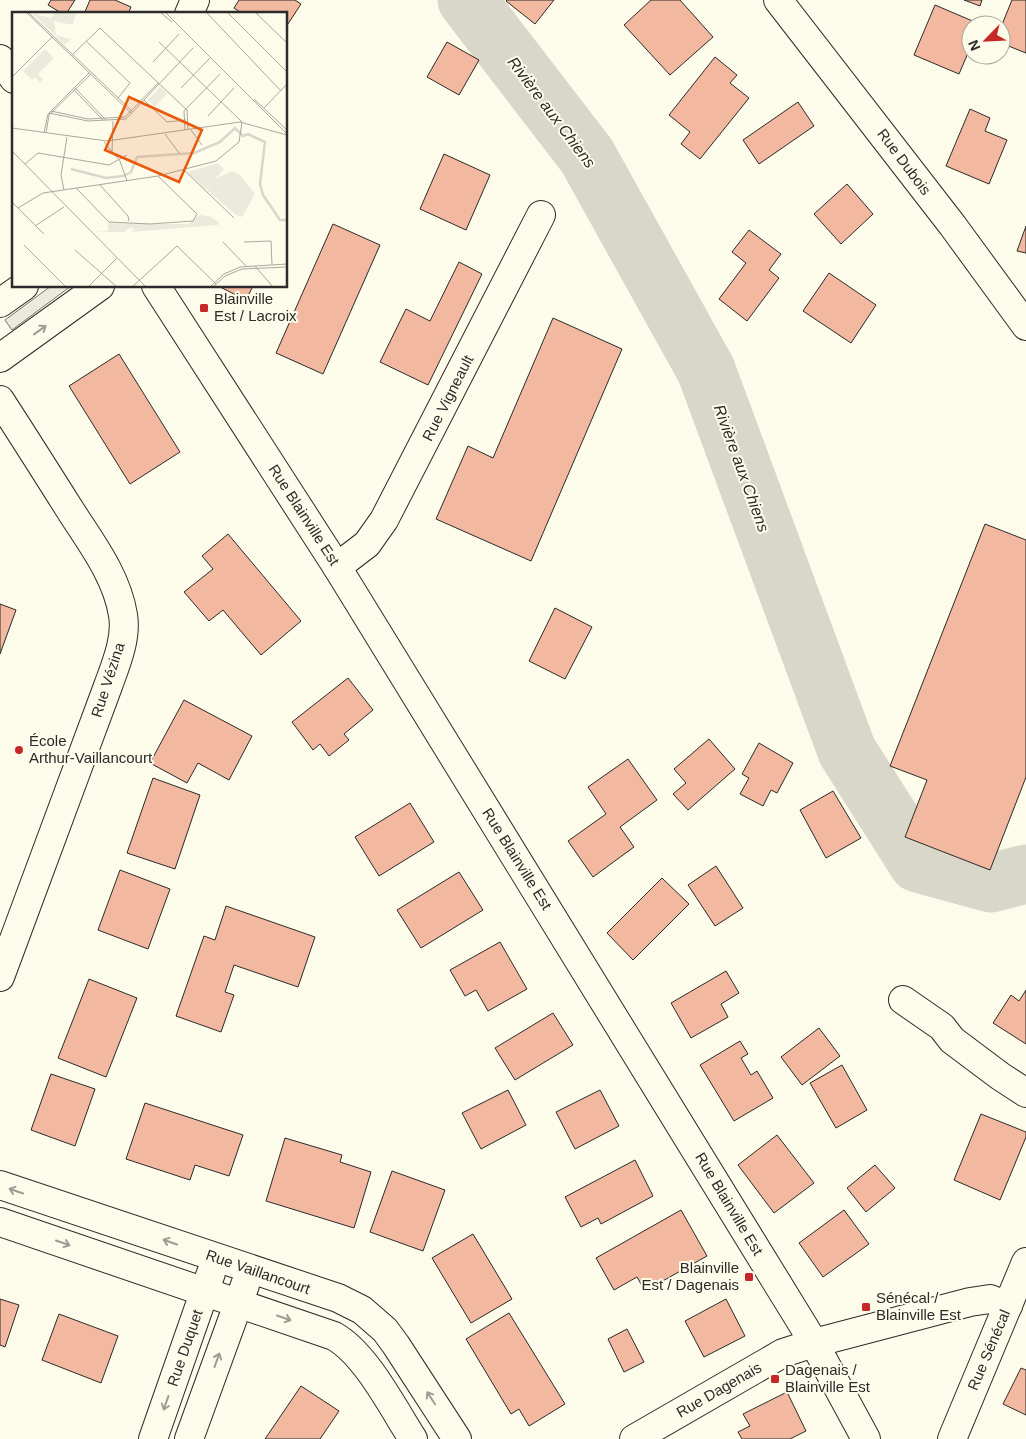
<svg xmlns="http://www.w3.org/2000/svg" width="1026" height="1439" font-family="Arial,sans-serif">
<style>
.green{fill:#ecebdb;stroke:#74746e}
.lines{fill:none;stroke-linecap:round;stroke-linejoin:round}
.river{stroke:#d8d7c9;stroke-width:59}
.building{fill:#f2b8a0;stroke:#2b2b2b}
.minor-casing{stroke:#2b2b2b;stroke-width:30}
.minor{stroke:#fdfbea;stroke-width:28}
.oneway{stroke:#9e9d94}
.poi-dot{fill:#c62828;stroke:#fdfbea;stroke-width:2}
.labels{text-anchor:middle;stroke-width:4;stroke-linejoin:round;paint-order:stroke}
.street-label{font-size:15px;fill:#2b2b2b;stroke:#fdfbea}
.poi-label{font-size:15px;fill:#2b2b2b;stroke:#fdfbea;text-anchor:start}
.water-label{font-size:16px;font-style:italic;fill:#2b2b2b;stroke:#fdfbea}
.inset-river{fill:none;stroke:#d8d7c9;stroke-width:2.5}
.inset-road{fill:none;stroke:#a9a89e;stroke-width:1}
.view{fill:#e8590c;fill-opacity:0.15;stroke:#e8590c;stroke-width:2.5}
.inset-edge{fill:none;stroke:#2b2b2b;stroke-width:2.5}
</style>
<rect width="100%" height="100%" fill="#fdfbea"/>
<polygon class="green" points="51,286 71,286 12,330 5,320"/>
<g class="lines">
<polyline class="river" points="467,0 587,156 706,370 847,751 918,863 991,883 1026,874"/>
</g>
<g class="building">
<polygon points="51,0 75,0 66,14 63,14 48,5"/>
<polygon points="90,0 115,0 131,7 128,14 84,14"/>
<polygon points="239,0 295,0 301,4 286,27 286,14 243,14 234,8"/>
<polygon points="507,0 554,0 535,24 506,1"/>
<polygon points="651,0 680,0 713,37 670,75 624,25"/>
<polygon points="964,0 982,0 980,6"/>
<polygon points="1012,0 1026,0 1026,53 1001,43 1001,27"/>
<polygon points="935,5 982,25 971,25 971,46 959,74 914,55"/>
<polygon points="447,42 479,60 459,95 427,77"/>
<polygon points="715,57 737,75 730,83 749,98 700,159 681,144 690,132 669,115"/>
<polygon points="798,102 814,126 759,164 743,140"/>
<polygon points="970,109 990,118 985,131 1007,140 989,184 946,166"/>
<polygon points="444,154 490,175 466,230 420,209"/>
<polygon points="847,184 873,214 841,244 814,214"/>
<polygon points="333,224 380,245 323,374 276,353"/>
<polygon points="1026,226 1026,253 1017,251"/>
<polygon points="749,230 781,254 769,270 779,278 747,321 719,299 746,263 732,252"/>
<polygon points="459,262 482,274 428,385 380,362 406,309 430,321"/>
<polygon points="829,273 876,305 851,343 803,311"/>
<polygon points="218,286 253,286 246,300"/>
<polygon points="553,318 622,349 531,561 436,519 468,446 493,458"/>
<polygon points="119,354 180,452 130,484 69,386"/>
<polygon points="985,524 1026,540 1026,777 990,870 905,837 927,780 890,766"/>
<polygon points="228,534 301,621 261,655 223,610 209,621 184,592 213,569 202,556"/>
<polygon points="0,604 16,610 0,654"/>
<polygon points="555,608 592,627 565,679 529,661"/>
<polygon points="348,678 373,710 344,734 349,740 329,756 320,744 313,750 292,722"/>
<polygon points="184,700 252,736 229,780 198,763 187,783 150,763"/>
<polygon points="709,739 735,769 688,810 673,794 686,783 674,769"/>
<polygon points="759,743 793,763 777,793 771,790 763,806 740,794 749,778 742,774"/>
<polygon points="628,759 657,800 620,827 634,847 593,877 568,841 606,814 588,787"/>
<polygon points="153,778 200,795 175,869 127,853"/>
<polygon points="833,791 861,838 826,858 800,810"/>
<polygon points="410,803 434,842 379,876 355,837"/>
<polygon points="716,866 743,908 715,926 688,885"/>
<polygon points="120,870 170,889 148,949 98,930"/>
<polygon points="459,872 483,910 421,948 397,910"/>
<polygon points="662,878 689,904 633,960 607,933"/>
<polygon points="226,906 315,937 298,987 234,965 225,992 234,995 221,1032 176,1016 204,936 215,940"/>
<polygon points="500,942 527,989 488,1011 476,990 465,996 450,970"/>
<polygon points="726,971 739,993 721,1004 728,1017 691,1038 671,1003"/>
<polygon points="89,979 137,998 106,1077 58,1058"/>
<polygon points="1026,990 1026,1044 993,1023 1011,995 1019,1001"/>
<polygon points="553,1013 573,1045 515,1080 495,1048"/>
<polygon points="819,1028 840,1056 802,1085 781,1057"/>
<polygon points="740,1041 748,1054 741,1058 751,1075 757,1071 773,1098 734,1121 700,1065"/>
<polygon points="842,1065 867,1110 836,1128 810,1083"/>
<polygon points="51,1074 95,1089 75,1146 31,1130"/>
<polygon points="508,1090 526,1125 481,1149 462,1113"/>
<polygon points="600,1090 619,1126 575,1149 556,1112"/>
<polygon points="145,1103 243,1135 229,1176 195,1165 190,1180 126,1159"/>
<polygon points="981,1114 1026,1132 1026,1137 1000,1200 954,1180"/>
<polygon points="777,1135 814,1183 774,1213 738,1165"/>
<polygon points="285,1138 342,1155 340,1162 371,1172 354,1228 266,1201"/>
<polygon points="635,1160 653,1196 601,1224 598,1218 581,1227 565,1197"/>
<polygon points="875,1165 895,1188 866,1212 847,1188"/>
<polygon points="392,1171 445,1190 423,1251 370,1232"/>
<polygon points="681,1210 707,1256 645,1291 637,1277 614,1290 596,1258"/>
<polygon points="844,1210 869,1244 823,1277 799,1243"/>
<polygon points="473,1234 512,1299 471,1323 432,1258"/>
<polygon points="0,1299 19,1305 5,1347 0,1345"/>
<polygon points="726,1299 745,1336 704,1357 685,1321"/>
<polygon points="509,1313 565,1404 529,1426 519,1409 511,1414 466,1339"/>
<polygon points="59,1314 118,1336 101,1383 42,1360"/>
<polygon points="627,1329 644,1362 624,1372 608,1339"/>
<polygon points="1021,1368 1026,1370 1026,1415 1003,1404"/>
<polygon points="301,1386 339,1411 320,1439 265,1439"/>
<polygon points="787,1392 806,1431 790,1439 742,1439 738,1432 750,1426 743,1414"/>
</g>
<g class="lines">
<defs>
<g id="minor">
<polyline points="778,0 953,226 1026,326"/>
<polyline points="189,14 195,0"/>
<polyline points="0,59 14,79"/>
<polyline points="156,286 337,567 814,1343 866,1439"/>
<polyline points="0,303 24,286"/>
<polyline points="0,358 100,286"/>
<path d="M0,400C24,437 48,475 72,513C92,544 117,577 123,615C127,638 116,664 108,686L0,977"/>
<polyline points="337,567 367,544 384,520 541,215"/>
<polyline points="903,1000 942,1027 952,1040 1000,1076 1026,1093"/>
<polyline points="0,1185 338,1298 362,1310 385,1330 396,1345 457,1439"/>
<path d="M0,1222L334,1336C366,1354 393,1408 413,1439"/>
<polyline points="153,1439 211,1273"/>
<polyline points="189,1439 245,1285"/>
<polyline points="634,1439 783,1353 814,1343 970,1302 990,1299 1008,1306"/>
<polyline points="952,1439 1026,1262"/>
</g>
</defs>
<use href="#minor" class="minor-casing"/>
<use href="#minor" class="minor"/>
</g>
<defs><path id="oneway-shaft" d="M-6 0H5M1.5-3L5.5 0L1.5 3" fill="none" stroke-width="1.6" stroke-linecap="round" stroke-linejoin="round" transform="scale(1.25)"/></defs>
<g class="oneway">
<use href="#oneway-shaft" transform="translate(40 330) rotate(-36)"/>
<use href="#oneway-shaft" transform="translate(16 1191) rotate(-161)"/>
<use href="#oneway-shaft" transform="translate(170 1242) rotate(-161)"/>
<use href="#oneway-shaft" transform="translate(63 1243) rotate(19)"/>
<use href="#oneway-shaft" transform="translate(284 1318) rotate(19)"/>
<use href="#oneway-shaft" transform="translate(217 1360) rotate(-70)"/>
<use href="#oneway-shaft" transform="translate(431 1398) rotate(-123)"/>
<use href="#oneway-shaft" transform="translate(166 1403) rotate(109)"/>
</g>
<g class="poi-dot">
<rect x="199" y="303" width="10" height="10" rx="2.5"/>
<circle cx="19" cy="750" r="5"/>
<rect x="744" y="1272" width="10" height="10" rx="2.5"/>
<rect x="861" y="1302" width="10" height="10" rx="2.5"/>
<rect x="770" y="1374" width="10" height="10" rx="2.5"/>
</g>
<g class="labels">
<g class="street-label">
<text transform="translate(904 162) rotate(53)" y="5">Rue Dubois</text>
<text transform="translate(448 398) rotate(-63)" y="5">Rue Vigneault</text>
<text transform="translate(304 515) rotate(57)" y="5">Rue Blainville Est</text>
<text transform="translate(108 680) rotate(-72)" y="5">Rue Vézina</text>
<text transform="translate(517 859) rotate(58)" y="5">Rue Blainville Est</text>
<text transform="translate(729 1204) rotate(59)" y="5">Rue Blainville Est</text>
<text transform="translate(258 1272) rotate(19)" y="5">Rue Vaillancourt</text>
<text transform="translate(185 1348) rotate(-71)" y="5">Rue Duquet</text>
<text transform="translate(989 1350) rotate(-67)" y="5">Rue Sénécal</text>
<text transform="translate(719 1390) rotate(-30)" y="5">Rue Dagenais</text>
</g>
<g class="poi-label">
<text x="214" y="304">Blainville<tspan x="214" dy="17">Est / Lacroix</tspan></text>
<text x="29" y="746">École<tspan x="29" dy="17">Arthur-Vaillancourt</tspan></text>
<text x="739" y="1273" text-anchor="end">Blainville<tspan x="739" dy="17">Est / Dagenais</tspan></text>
<text x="876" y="1303">Sénécal /<tspan x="876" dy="17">Blainville Est</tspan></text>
<text x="785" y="1375">Dagenais /<tspan x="785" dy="17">Blainville Est</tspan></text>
</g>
<g class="water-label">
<text transform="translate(552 112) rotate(53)" y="6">Rivière aux Chiens</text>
<text transform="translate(742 468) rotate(70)" y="6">Rivière aux Chiens</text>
</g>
</g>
<g transform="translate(12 12)">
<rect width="275" height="275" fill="#fdfbea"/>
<path d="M43,0H64L61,13L42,9L44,23L59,27L53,33L20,1L39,6ZM33,37L42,46L26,62L31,67L28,70L23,65L20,68L11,59ZM148,75L155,81L143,95L136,88ZM206,151L212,157L203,167L220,159L227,162L243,182L230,205L224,203L194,177L202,168L193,177L175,160ZM188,203L199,205L207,210L206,213L119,220L123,218L119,215L112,220H84L96,219V211L176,212Z" fill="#ecebdb"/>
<path class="inset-river" d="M59,157L94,166L111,164L119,160L125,145L182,141L208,130L223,116L231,124L236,122L253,130L248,172L251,183L268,208H275"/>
<path class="inset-road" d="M14,0L119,101M16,0L121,100M148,0L160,10M153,0L275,122M194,0L269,79M215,0L275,60M243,0L275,31M74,29L118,71L106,86M147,30L230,110M59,44L88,16L175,98M141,50L167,22M0,65L40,25M63,76L94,108M169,76L198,46M62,78L91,108M242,87L275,118M132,88L155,110L174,108M252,96L275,72M175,98L176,118M39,99L76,107L113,105L146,71M37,101L76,109L114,107L181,36M196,104L222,76M0,116L95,129L228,110L275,123M173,118L172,99L208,62M179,118L190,133M32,121L36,102L77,61M34,121L37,103L79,62M153,122L167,141M92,130L108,149L115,169M0,139L134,275M100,140L101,109M13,152L26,141L97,153L115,143M172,158L222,206M88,173L116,204L117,209M64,176L97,210L138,212L181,209L185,202L146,164M52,178L49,163L55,125M0,190L32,222M6,196L31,181L146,164L204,149L227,130L230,110M23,214L52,195M211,230L234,254M232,230L259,229L260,253M12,233L54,275M63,238L105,275M243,254L261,275M76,275L105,246M120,275L165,234L204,272M198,275L212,262L228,255L275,252M201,275L213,264L230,257L275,255"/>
<path class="view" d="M117,85L190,118L167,170L93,138Z"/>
<rect width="275" height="275" class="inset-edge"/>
</g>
<g transform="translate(986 40) rotate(246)"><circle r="24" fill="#fdfbea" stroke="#a9a89e"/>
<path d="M0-4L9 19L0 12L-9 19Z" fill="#c62828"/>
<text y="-8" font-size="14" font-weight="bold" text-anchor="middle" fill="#2b2b2b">N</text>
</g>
</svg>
